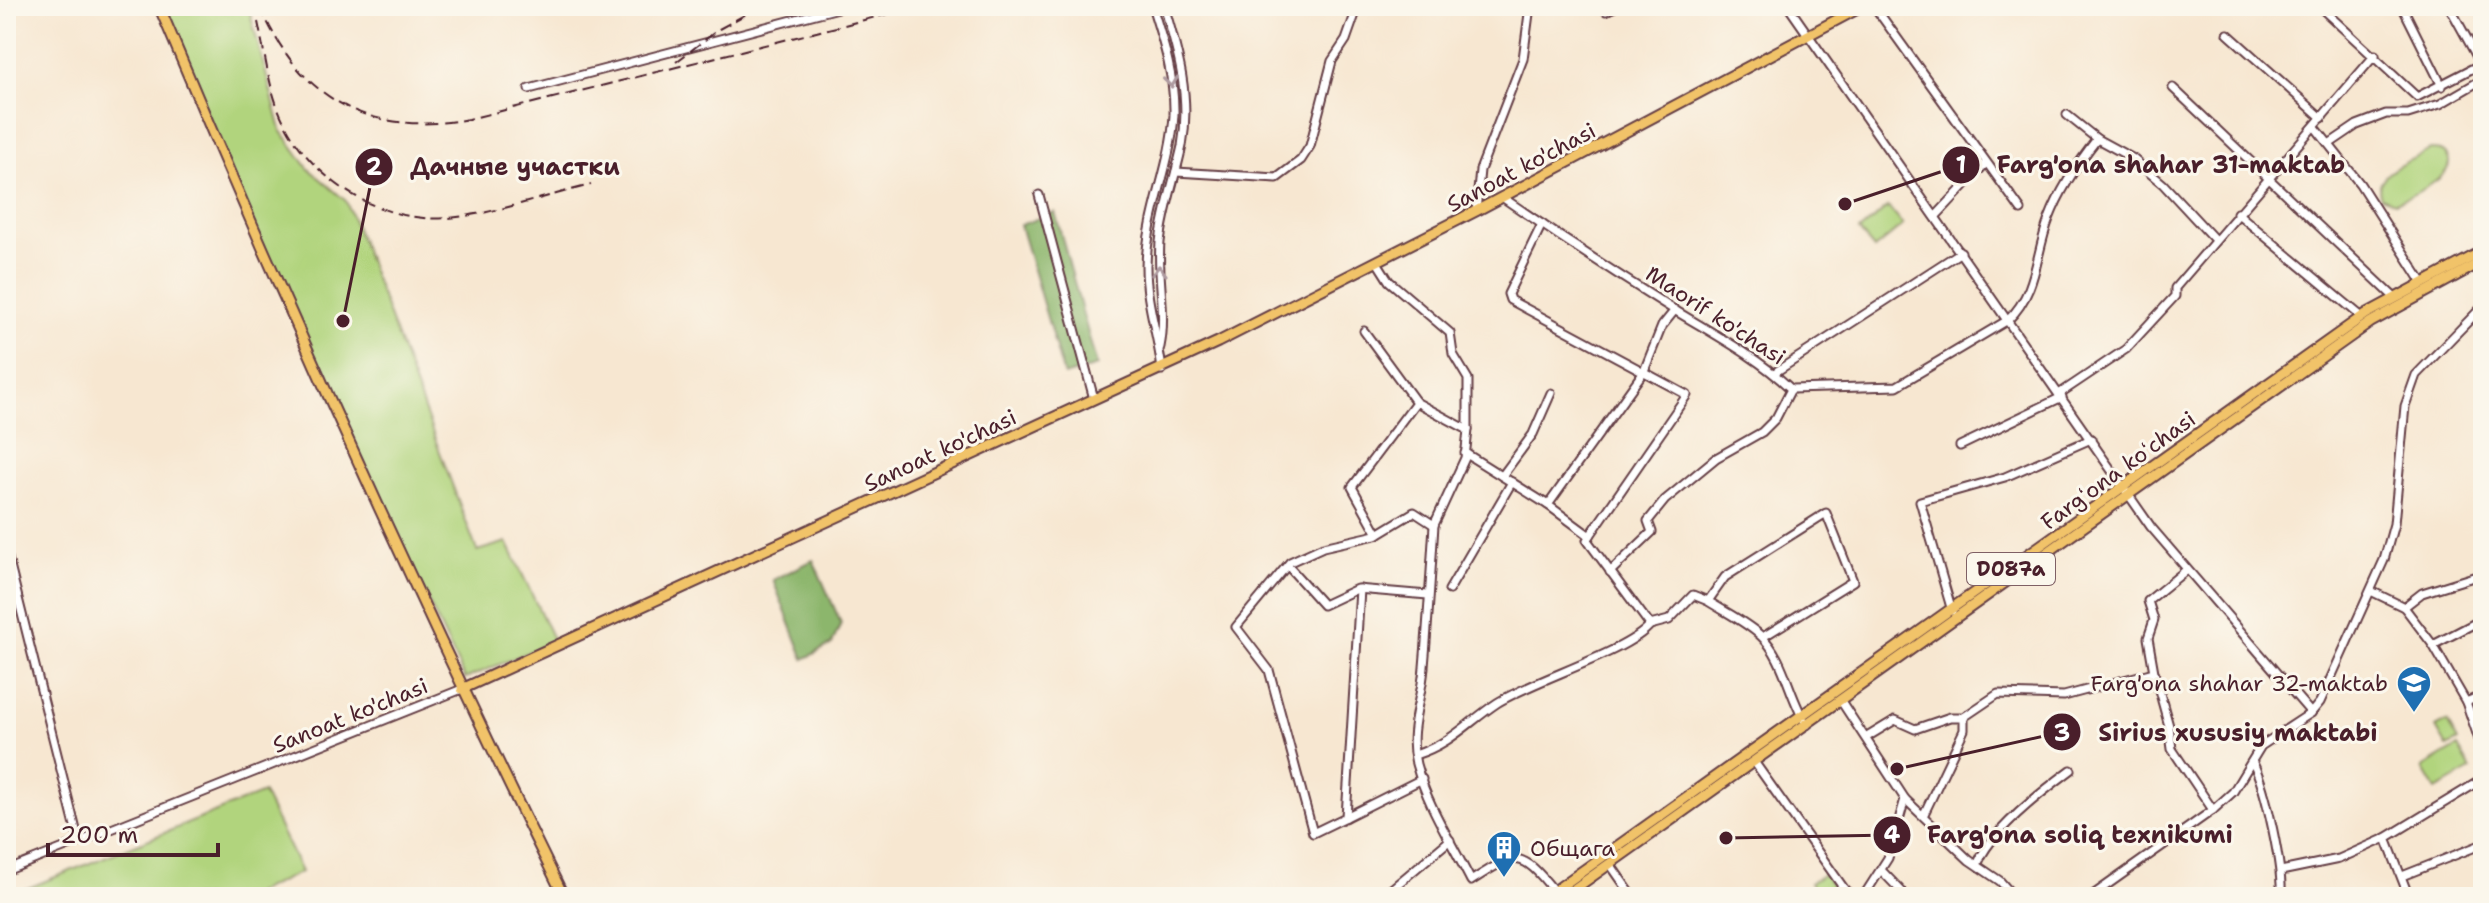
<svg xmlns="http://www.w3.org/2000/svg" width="2489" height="903" font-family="'Shantell Sans',sans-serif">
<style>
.green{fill:#b1d47d;stroke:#7e7a54;stroke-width:2}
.forest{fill:#8cb66c;stroke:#6b6a4c;stroke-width:2}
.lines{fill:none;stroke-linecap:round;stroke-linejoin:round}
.minor-casing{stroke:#643d44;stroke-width:11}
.major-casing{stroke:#643d44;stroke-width:13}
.minor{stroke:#fff;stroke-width:7}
.major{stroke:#f1c369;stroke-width:9}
.rail{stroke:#4a1f2b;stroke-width:2;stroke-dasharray:12 6;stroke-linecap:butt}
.oneway{stroke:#ae9aa0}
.labels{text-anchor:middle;stroke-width:6;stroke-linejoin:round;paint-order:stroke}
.shield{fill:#fbf7ec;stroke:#7f6065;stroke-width:2}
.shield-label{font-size:20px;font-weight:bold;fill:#4a1f2b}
.street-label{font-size:22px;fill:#4a1f2b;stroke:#fbf7ec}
.poi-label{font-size:22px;fill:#4a1f2b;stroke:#fbf7ec;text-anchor:end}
.leader{fill:none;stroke:#4a1f2b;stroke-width:3}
.callout-dot{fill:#4a1f2b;stroke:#fbf7ec;stroke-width:3}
.mark-label{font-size:24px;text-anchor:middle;font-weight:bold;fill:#fff}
.callout-label{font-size:24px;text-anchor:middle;font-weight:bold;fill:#4a1f2b;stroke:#fbf7ec;stroke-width:6;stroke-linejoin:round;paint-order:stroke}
</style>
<rect width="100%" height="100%" fill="#fbf7ec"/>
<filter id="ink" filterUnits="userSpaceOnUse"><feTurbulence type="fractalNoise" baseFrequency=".0125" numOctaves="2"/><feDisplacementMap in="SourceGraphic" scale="16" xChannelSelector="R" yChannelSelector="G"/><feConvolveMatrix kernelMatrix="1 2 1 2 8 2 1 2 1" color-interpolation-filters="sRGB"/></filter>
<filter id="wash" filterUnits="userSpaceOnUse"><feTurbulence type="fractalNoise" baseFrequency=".006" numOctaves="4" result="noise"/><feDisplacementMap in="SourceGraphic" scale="32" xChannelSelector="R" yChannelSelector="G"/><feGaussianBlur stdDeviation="1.8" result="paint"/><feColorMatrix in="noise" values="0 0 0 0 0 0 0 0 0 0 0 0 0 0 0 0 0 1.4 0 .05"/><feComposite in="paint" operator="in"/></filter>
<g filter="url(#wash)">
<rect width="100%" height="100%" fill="#f7e7d1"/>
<g class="green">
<polygon points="164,6 248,6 281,130 308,168 346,201 477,551 507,542 554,641 465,679 249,223"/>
<path d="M2430,150C2437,150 2443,150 2447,156C2460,175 2409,197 2395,202L2381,197C2370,173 2413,160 2430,150Z"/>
<polygon points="1888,207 1903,225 1874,249 1859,231"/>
<polygon points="2447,722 2458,741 2447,747 2436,728"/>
<polygon points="2458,747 2471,770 2436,790 2423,768"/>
<polygon points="263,793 301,872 248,897 6,897"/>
<polygon points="1824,874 1840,897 1819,897 1810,883"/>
</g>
<g class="forest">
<polygon points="1055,212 1097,366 1064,376 1020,225"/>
<polygon points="813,560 841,623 832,644 804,659 773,580"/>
</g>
</g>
<g filter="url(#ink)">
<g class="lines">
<defs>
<g id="minor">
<path d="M1152,6C1163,41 1175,77 1174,115C1171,166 1147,214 1146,266C1146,303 1158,334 1162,370"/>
<polyline points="1601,6 1606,11 1617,6"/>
<polyline points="1788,6 2151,527 2311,713"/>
<polyline points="1874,6 2021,210"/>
<polyline points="2319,6 2417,97 2483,63"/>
<polyline points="2402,6 2442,86"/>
<polyline points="2449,6 2481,64"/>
<polyline points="2228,34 2322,118"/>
<polyline points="2173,88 2395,298"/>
<polyline points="529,89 846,6"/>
<polyline points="2067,115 2097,139 2132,158 2163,184 2215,240"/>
<polyline points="2315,127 2360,184 2423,283"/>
<polyline points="2329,144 2357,125 2386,114 2408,114 2440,104 2483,79"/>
<polyline points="1176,172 1277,178 1301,160 1310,146 1332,61 1346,40 1358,6"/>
<polyline points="1039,195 1094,399"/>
<path d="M1502,197C1557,235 1612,271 1668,306C1711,333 1754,354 1791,389L1897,386L2008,320C2038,291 2035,255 2049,219C2060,190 2078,163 2097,139"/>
<polyline points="1476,211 1480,170 1523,59 1530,6"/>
<polyline points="2237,213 2362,317"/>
<polyline points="1936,216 1985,164"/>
<polyline points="1542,224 1508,294 1510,300 1687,395 1587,540 1650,625 1669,620 1693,595 1708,601"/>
<polyline points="1364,331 1416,402 1468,430"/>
<path d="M1160,347C1167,313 1157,277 1160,242C1164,209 1175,178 1182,146C1191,97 1178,52 1164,6"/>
<polyline points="1774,373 1961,252"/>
<polyline points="2059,394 2126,349 2175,296 2175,288 2375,55"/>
<polyline points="1960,446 2062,397"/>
<polyline points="1465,453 1548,505"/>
<polyline points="1502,476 1533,434 1551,393"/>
<path d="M1434,525C1431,572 1428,620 1424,667C1422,700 1407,729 1416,764C1427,805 1452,843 1471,881C1515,853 1520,848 1554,891"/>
<polyline points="1378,534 1352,487 1416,402"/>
<polyline points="1590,536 1548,505 1644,371 1662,326 1675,310"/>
<polyline points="6,550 79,842"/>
<polyline points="1288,566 1323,605 1357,589 1428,595"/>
<polyline points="1610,572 1652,532 1648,521 1665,500 1716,458 1762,432 1776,418 1791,389"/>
<polyline points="1360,589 1346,817 1313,833 1269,670 1236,627 1290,562 1323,547 1376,535 1414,512 1434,525 1465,458 1468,430 1468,379 1453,354 1450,333 1389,281 1377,262"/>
<polyline points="1449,590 1512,482"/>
<polyline points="2373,592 2404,607 2433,645"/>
<polyline points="2404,607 2422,593 2483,574"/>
<polyline points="1952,611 1920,501 2005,477 2091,439"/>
<path d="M1763,637L1853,581L1826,513L1725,577L1708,601C1725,612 1746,622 1761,636C1785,658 1789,698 1807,725"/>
<polyline points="2154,672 2148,638 2154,620 2148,601 2185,571"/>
<polyline points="2483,695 2466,702 2483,751"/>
<polyline points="1841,701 1905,799 1969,860 2000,881 2014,897"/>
<polyline points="2466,702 2433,645 2483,619"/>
<polyline points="1867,737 1895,720 1915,729 1950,717 1964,717"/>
<path d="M1415,755C1452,743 1467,723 1497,703C1533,680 1628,652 1650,625"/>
<polyline points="1755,763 1845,890 1854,897"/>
<path d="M2253,763C2266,789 2283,868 2281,897"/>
<polyline points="1924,814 1964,730 1964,717 1998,694 2064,696 2154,672 2169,726 2172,749 2213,810"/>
<polyline points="1346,817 1422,779"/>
<path d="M1978,863C1990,832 2044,790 2071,770"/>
<polyline points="1610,864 1633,897"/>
<polyline points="1881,870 1907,897"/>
<polyline points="6,871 462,689"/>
<polyline points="2281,871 2339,859 2386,838"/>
<polyline points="2402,876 2483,844"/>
<polyline points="1382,897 1450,840"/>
<polyline points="1863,897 1888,858 1905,799"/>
<polyline points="2090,897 2213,810 2233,792 2261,746 2311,713 2320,702 2384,560 2394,524 2405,406 2416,375 2483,306"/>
<polyline points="2409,897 2386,838 2483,779"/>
</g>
<g id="major">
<path d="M159,6C285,307 420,604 564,897"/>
<polyline points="462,689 1218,342 1476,211 1863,6"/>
<polyline points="1546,897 2366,314 2483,251"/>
<polyline points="1563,897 2371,322 2483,261"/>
</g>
</defs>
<use href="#minor" class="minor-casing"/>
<use href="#major" class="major-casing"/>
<use href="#minor" class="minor"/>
<use href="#major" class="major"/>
<g class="rail">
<path d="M260,6C300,100 369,137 469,119L920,6"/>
<path d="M258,22C265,54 269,92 284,122C313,181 382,224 448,218C495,214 544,196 591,185"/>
<polyline points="676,62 719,29 761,6"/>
</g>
</g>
<defs><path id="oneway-chevron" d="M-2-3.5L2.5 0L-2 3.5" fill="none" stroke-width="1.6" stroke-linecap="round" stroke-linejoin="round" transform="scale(2)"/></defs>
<g class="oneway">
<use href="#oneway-chevron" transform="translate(1171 82) rotate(83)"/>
<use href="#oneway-chevron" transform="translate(1159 271) rotate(-90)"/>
</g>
</g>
<defs>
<symbol id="school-pin" viewBox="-11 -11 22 30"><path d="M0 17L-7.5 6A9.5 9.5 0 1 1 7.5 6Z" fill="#1f6fb2" stroke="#fbf7ec"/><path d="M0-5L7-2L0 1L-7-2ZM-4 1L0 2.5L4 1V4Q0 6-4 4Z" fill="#fff"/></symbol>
<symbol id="building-pin" viewBox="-11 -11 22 30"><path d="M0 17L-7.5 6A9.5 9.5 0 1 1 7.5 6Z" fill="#1f6fb2" stroke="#fbf7ec"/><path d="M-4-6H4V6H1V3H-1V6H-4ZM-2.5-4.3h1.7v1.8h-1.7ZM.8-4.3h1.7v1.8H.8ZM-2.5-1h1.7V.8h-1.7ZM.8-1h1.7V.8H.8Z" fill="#fff"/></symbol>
</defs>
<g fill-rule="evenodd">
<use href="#school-pin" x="2394" y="663" width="40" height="54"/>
<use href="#building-pin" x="1484" y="828" width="40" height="54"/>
</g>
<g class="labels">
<rect class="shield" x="1967" y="553" width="88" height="32" rx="6"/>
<g class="shield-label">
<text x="2011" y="576">D087a</text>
</g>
<g class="street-label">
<text transform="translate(1521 167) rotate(-28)" y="8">Sanoat ko'chasi</text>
<text transform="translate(1716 315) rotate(33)" y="8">Maorif ko'chasi</text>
<text transform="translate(940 450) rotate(-25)" y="8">Sanoat ko'chasi</text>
<text transform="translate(2118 470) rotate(-36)" y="8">Fargʻona koʻchasi</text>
<text transform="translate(350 715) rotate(-22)" y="8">Sanoat ko'chasi</text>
</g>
<g class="poi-label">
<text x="2388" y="691">Farg'ona shahar 32-maktab</text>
<text x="1530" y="856" text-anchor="start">Общага</text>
</g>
</g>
<path class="leader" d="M1845 204L1961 165M343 321L374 167M1897 769L2062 732M1726 838L1892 835"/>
<g class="callout-dot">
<circle cx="1845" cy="204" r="8"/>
<circle cx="343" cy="321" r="8"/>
<circle cx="1897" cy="769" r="8"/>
<circle cx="1726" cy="838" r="8"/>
<circle cx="1961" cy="165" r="20"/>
<circle cx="374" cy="167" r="20"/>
<circle cx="2062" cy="732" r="20"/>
<circle cx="1892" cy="835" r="20"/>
</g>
<g class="mark-label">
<text x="1961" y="173">1</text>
<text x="374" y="175">2</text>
<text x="2062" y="741">3</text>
<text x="1892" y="843">4</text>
</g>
<g class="callout-label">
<text x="2171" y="173">Farg'ona shahar 31-maktab</text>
<text x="515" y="175">Дачные участки</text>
<text x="2238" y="741">Sirius xususiy maktabi</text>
<text x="2080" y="843">Farg'ona soliq texnikumi</text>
</g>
<rect width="2489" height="903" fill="none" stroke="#fbf7ec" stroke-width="32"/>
<path d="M48 843v12h170v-12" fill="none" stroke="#4a1f2b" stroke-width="4"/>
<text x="60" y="843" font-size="24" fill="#4a1f2b" stroke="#fbf7ec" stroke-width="6" paint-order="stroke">200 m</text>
</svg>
